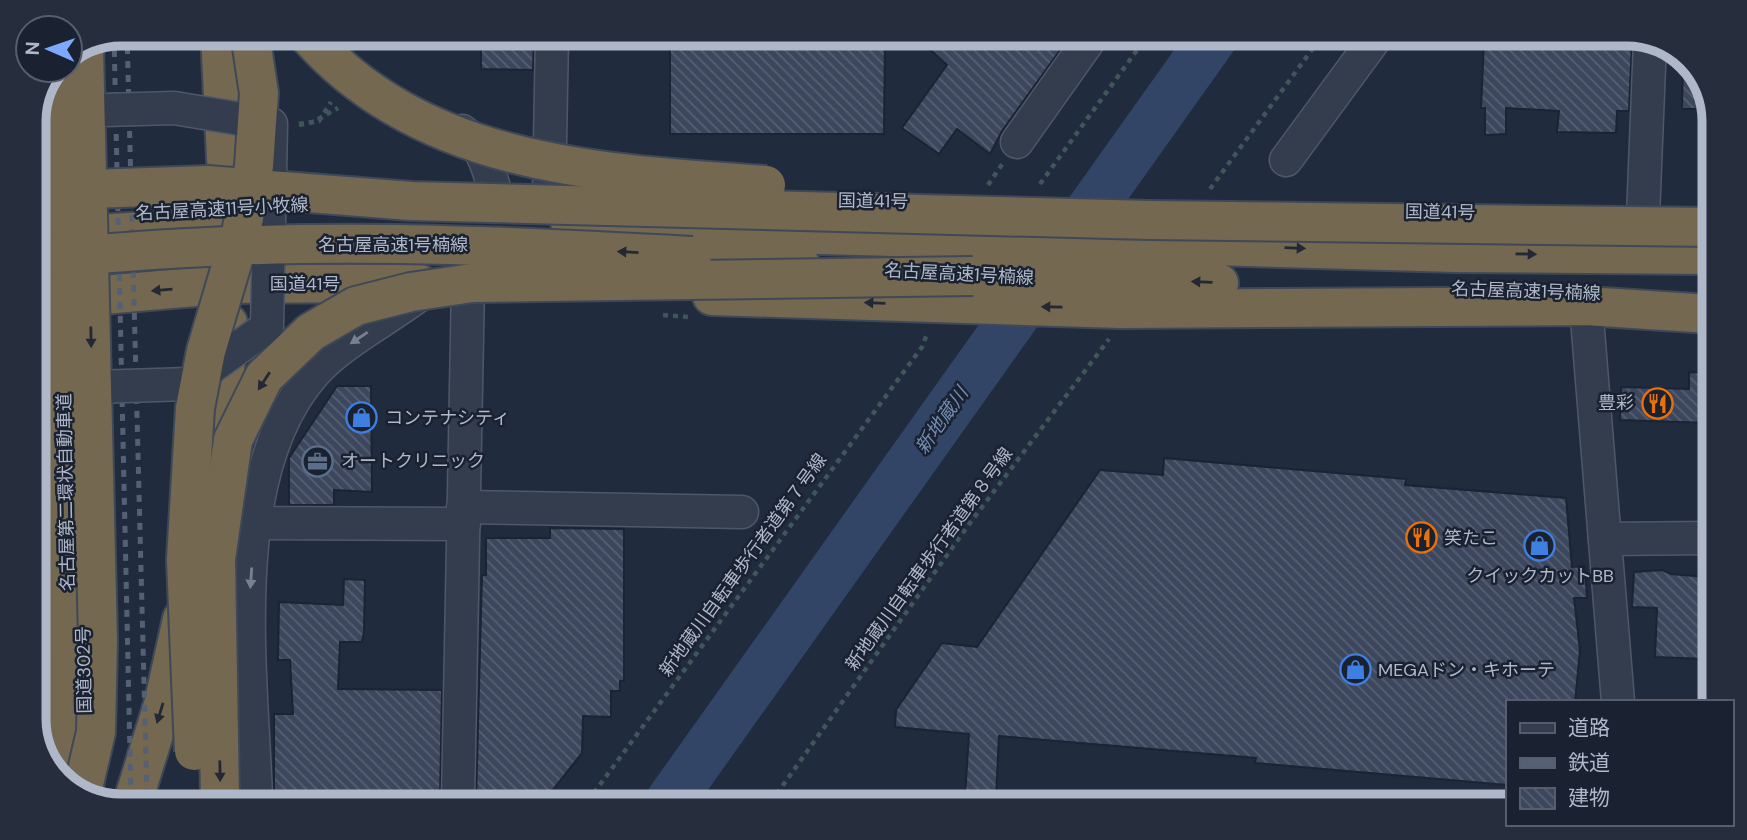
<svg xmlns="http://www.w3.org/2000/svg" width="1747" height="840" font-family="'DM Sans','Noto Sans JP',sans-serif">
<style>
.lines{fill:none;stroke-linecap:round;stroke-linejoin:round}
.river{stroke:#324566;stroke-width:49}
.building{fill:url(#building-back-hatch);stroke:#1b2434;stroke-width:2}
.street-casing{stroke:#4f5868;stroke-width:35}
.highway-casing{stroke:#3f4858;stroke-width:42}
.path{stroke:#40565b;stroke-width:4.5;stroke-dasharray:5 5;stroke-linecap:butt}
.street{stroke:#343d4d;stroke-width:32}
.highway{stroke:#746850;stroke-width:38}
.rail{stroke:#566074;stroke-width:5;stroke-dasharray:7 7;stroke-linecap:butt}
.street-bridge-casing{stroke:#4f5868;stroke-width:35;stroke-linecap:butt}
.highway-bridge-casing{stroke:#3f4858;stroke-width:42;stroke-linecap:butt}
.path-bridge{stroke:#40565b;stroke-width:4.5;stroke-dasharray:5 5;stroke-linecap:butt}
.street-bridge{stroke:#343d4d;stroke-width:32}
.highway-bridge{stroke:#746850;stroke-width:38}
.oneway{fill:#232934}
.oneway2{fill:#788191}
.labels{text-anchor:middle;stroke-width:5;stroke-linejoin:round;paint-order:stroke}
.street-label{font-size:18px;fill:#afb8c9;stroke:#1a2231}
.poi-label{font-size:18px;fill:#afb8c9;stroke:#1a2231;text-anchor:start}
.water-label{font-size:19px;font-style:italic;fill:#748cb3;stroke:#1a2231}
.rim{fill:none;stroke:#afb8c9;stroke-width:9}
</style>
<defs>
<pattern id="building-back-hatch" width="6" height="6" patternUnits="userSpaceOnUse" patternTransform="scale(1.75)"><rect width="6" height="6" fill="#3c475d"/><path d="M-1 5l2 2M0 0l6 6M5-1l2 2" fill="none" stroke="#565f73"/></pattern>
</defs>
<rect width="100%" height="100%" fill="#202b3d"/>
<g class="lines">
<polyline class="river" points="670,801 1212,39"/>
</g>
<g class="building">
<polygon points="481,35 534,36 533,70 481,69"/>
<polygon points="670,36 885,38 884,134 670,134"/>
<polygon points="918,38 972,38 1068,39 1002,131 990,154 957,129 939,154 902,128 947,65"/>
<polygon points="1484,41 1632,42 1629,111 1617,111 1616,133 1557,132 1559,111 1506,108 1506,134 1485,135 1485,108 1481,108"/>
<polygon points="1683,58 1699,72 1712,109 1682,109"/>
<polygon points="1689,372 1710,373 1709,423 1620,420 1621,387 1689,389"/>
<polygon points="337,386 371,386 372,492 334,490 334,505 289,505 289,458"/>
<polygon points="1164,458 1406,479 1405,485 1566,498 1572,567 1585,566 1587,598 1574,598 1580,650 1575,702 1507,702 1507,785 1255,763 1256,758 999,736 996,797 965,796 969,734 895,727 896,710 942,643 977,647 1100,470 1163,475"/>
<polygon points="550,528 624,529 624,681 620,681 620,691 611,691 611,717 583,716 582,753 544,801 476,800 482,575 486,575 486,538 550,538"/>
<polygon points="1662,570 1671,574 1707,577 1706,659 1655,657 1657,608 1632,607 1634,572"/>
<polygon points="344,579 365,580 364,632 362,642 340,642 338,689 442,690 440,800 274,799 274,714 293,714 290,660 278,660 279,602 343,605"/>
</g>
<g class="lines">
<defs>
<g id="street">
<path d="M462,131C484,146 488,169 496,194"/>
<polyline points="1017,142 1090,39"/>
<polyline points="1286,160 1374,40"/>
<polyline points="549,195 552,36"/>
<polyline points="1643,216 1650,42"/>
<polyline points="1586,306 1618,702"/>
<polyline points="246,504 255,523 464,524"/>
<polyline points="463,507 742,512"/>
<polyline points="1605,539 1708,538"/>
<path d="M256,799C252,672 224,473 315,372C342,342 390,318 422,293"/>
<polyline points="458,800 468,285"/>
</g>
<g id="highway">
<polyline points="220,34 229,220"/>
<polyline points="570,222 786,234 1457,253 1712,255"/>
<path d="M33,238L194,228C212,231 220,238 229,254"/>
<polyline points="696,256 800,264"/>
<polyline points="940,274 1219,283"/>
<polyline points="712,296 1120,309 1586,306 1711,314"/>
<polyline points="33,301 230,284 418,283"/>
<polyline points="214,472 221,432 228,323"/>
<polyline points="68,564 70,788"/>
<polyline points="33,654 34,728"/>
<polyline points="134,798 163,705 182,619"/>
</g>
</defs>
<use href="#street" class="street-casing"/>
<use href="#highway" class="highway-casing"/>
<g class="path">
<polyline points="299,125 313,122 338,108"/>
<polyline points="1040,184 1145,39"/>
<polyline points="988,185 1003,163"/>
<polyline points="1210,189 1319,40"/>
<polyline points="663,315 689,317"/>
<polyline points="588,801 922,347 927,334"/>
<polyline points="771,802 967,527 1109,339"/>
</g>
<use href="#street" class="street"/>
<use href="#highway" class="highway"/>
<g class="rail">
<polyline points="127,33 147,798"/>
<polyline points="114,36 131,798"/>
</g>
<defs>
<polyline id="street-bridge" points="33,389 188,384 267,327 271,124 174,108 35,112"/>
<g id="highway-bridge">
<path d="M307,34C421,166 604,174 766,185"/>
<polyline points="57,70 68,564"/>
<polyline points="33,191 207,185 411,201 1149,220 1712,227"/>
<path d="M33,259C92,255 150,249 208,247C370,239 531,247 692,256"/>
<polyline points="194,751 186,560 195,408 206,351 241,233 254,166 259,93 250,34"/>
<polyline points="81,797 96,732 98,641 84,48"/>
<polyline points="220,799 216,559 233,440 264,377 311,332 356,306 411,292 472,283 973,276"/>
</g>
</defs>
<use href="#street-bridge" class="street-bridge-casing"/>
<use href="#highway-bridge" class="highway-bridge-casing"/>
<polyline class="path-bridge" points="299,124 319,121 331,102"/>
<use href="#street-bridge" class="street-bridge"/>
<use href="#highway-bridge" class="highway-bridge"/>
</g>
<defs><path id="oneway-solid" d="M-6-.8H1V-3.2L6.5 0L1 3.2V.8H-6Z" transform="scale(1.75)"/></defs>
<g class="oneway">
<use href="#oneway-solid" transform="translate(1295 248) rotate(2)"/>
<use href="#oneway-solid" transform="translate(628 252) rotate(-177)"/>
<use href="#oneway-solid" transform="translate(1526 254) rotate(1)"/>
<use href="#oneway-solid" transform="translate(1202 282) rotate(-178)"/>
<use href="#oneway-solid" transform="translate(162 290) rotate(175)"/>
<use href="#oneway-solid" transform="translate(875 303) rotate(-178)"/>
<use href="#oneway-solid" transform="translate(1052 307) rotate(-179)"/>
<use href="#oneway-solid" transform="translate(91 337) rotate(89)"/>
<use href="#oneway-solid" transform="translate(264 381) rotate(123)"/>
<use href="#oneway-solid" transform="translate(160 713) rotate(107)"/>
<use href="#oneway-solid" transform="translate(220 771) rotate(89)"/>
</g>
<g class="oneway2">
<use href="#oneway-solid" transform="translate(359 338) rotate(146)"/>
<use href="#oneway-solid" transform="translate(251 578) rotate(94)"/>
</g>
<defs>
<symbol id="restaurant-ring" viewBox="-11 -11 22 22"><circle r="9.5" fill="#1a2231" stroke="#e8710a" stroke-width="1.5"/><path d="M-5-6h1v4h1v-4h1v4h1v-4h1v5L-1.5 .5V6h-2V.5L-5-1ZM5-6V6H3V1.5H1.5Q1.5-4 5-6Z" fill="#e8710a"/></symbol>
<symbol id="shop-ring" viewBox="-11 -11 22 22"><circle r="9.5" fill="#1a2231" stroke="#3f7fe0" stroke-width="1.5"/><path d="M-5-2.5h2.3a2.7 3.5 0 0 1 5.4 0H5L5.5 6h-11ZM-1.5-2.5h3a1.5 2.3 0 0 0-3 0Z" fill="#3f7fe0"/></symbol>
<symbol id="office-ring" viewBox="-11 -11 22 22"><circle r="9.5" fill="#1a2231" stroke="#5c6f8a" stroke-width="1.5"/><path d="M-6-3h4V-5.5h4V-3h4V5H-6ZM-1-4.5V-3h2v-1.5ZM-6 0V1H6V0Z" fill="#5c6f8a"/></symbol>
</defs>
<g fill-rule="evenodd">
<use href="#restaurant-ring" x="1640" y="386" width="35" height="35"/>
<use href="#shop-ring" x="344" y="400" width="35" height="35"/>
<use href="#office-ring" x="300" y="444" width="35" height="35"/>
<use href="#restaurant-ring" x="1404" y="520" width="35" height="35"/>
<use href="#shop-ring" x="1522" y="528" width="35" height="35"/>
<use href="#shop-ring" x="1338" y="652" width="35" height="35"/>
</g>
<g class="labels">
<g class="street-label">
<text transform="translate(873 201) rotate(1)" y="6">国道41号</text>
<text transform="translate(222 209) rotate(-3)" y="6">名古屋高速11号小牧線</text>
<text transform="translate(1440 212) rotate(1)" y="6">国道41号</text>
<text x="393" y="251">名古屋高速1号楠線</text>
<text transform="translate(959 274) rotate(3)" y="6">名古屋高速1号楠線</text>
<text x="305" y="290">国道41号</text>
<text transform="translate(1526 291) rotate(2)" y="6">名古屋高速1号楠線</text>
<text transform="translate(66 492) rotate(-91)" y="6">名古屋第二環状自動車道</text>
<text transform="translate(929 559) rotate(-54)" y="6">新地蔵川自転車歩行者道第８号線</text>
<text transform="translate(743 565) rotate(-54)" y="6">新地蔵川自転車歩行者道第７号線</text>
<text transform="translate(84 670) rotate(-91)" y="6">国道302号</text>
</g>
<g class="poi-label">
<text x="1634" y="409" text-anchor="end">豊彩</text>
<text x="385" y="424">コンテナシティ</text>
<text x="341" y="467">オートクリニック</text>
<text x="1444" y="544">笑たこ</text>
<text x="1540" y="582" text-anchor="middle">クイックカットBB</text>
<text x="1378" y="676">MEGAドン・キホーテ</text>
</g>
<g class="water-label">
<text transform="translate(941 420) rotate(-55)" y="7">新地蔵川</text>
</g>
</g>
<path d="M0 0H1747V840H0ZM121 46H1627A75 75 0 0 1 1702 121V719A75 75 0 0 1 1627 794H121A75 75 0 0 1 46 719V121A75 75 0 0 1 121 46Z" fill="#262e3d" fill-rule="evenodd"/>
<path class="rim" d="M121 46H1627A75 75 0 0 1 1702 121V719A75 75 0 0 1 1627 794H121A75 75 0 0 1 46 719V121A75 75 0 0 1 121 46Z"/>
<rect x="1506" y="700" width="228" height="126" fill="#1a2231" stroke="#565e6e" stroke-width="2"/>
<rect x="1520" y="723" width="35" height="10" fill="#343d4d" stroke="#565e6e" stroke-width="2"/>
<text x="1568" y="735" font-size="21" fill="#afb8c9">道路</text>
<rect x="1520" y="758" width="35" height="10" fill="#566074" stroke="#565e6e" stroke-width="2"/>
<text x="1568" y="770" font-size="21" fill="#afb8c9">鉄道</text>
<rect x="1520" y="788" width="35" height="21" fill="url(#building-back-hatch)" stroke="#565e6e" stroke-width="2"/>
<text x="1568" y="805" font-size="21" fill="#afb8c9">建物</text>
<g transform="translate(49 49) rotate(272)"><circle r="33" fill="#1a2231" stroke="#565e6e" stroke-width="2"/>
<path d="M0-5L12 26L0 18L-12 26Z" fill="#7ea8ff"/>
<text y="-10" font-size="19" font-weight="bold" text-anchor="middle" fill="#afb8c9">N</text>
</g>
</svg>
